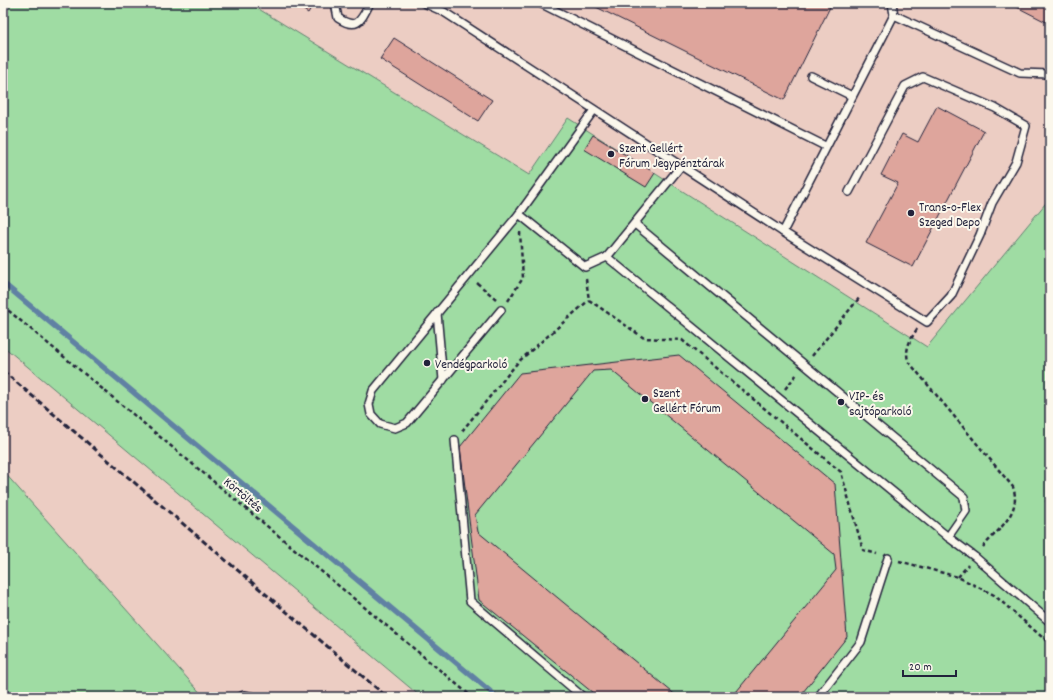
<svg xmlns="http://www.w3.org/2000/svg" width="1053" height="700" font-family="Dekko,sans-serif">
<style>
.built{fill:#eccdc3}
.green{fill:#9fdca3;stroke:#607f6f}
.lines{fill:none;stroke-linecap:round;stroke-linejoin:round}
.stream{stroke:#6181a3;stroke-width:5.5}
.building{fill:#dea59c;stroke:#22223b}
.lane-casing{stroke:#22223b;stroke-width:10}
.path{stroke:#22223b;stroke-width:2.5;stroke-dasharray:4 3;stroke-linecap:butt}
.lane{stroke:#fbf7ec;stroke-width:7}
.rail{stroke:#22223b;stroke-width:3;stroke-dasharray:6 3;stroke-linecap:butt}
.poi-dot{fill:#22223b;stroke:#fbf7ec;stroke-width:1.5}
.labels{text-anchor:middle;stroke-width:4;stroke-linejoin:round;paint-order:stroke}
.poi-label{font-size:13px;fill:#22223b;stroke:#fbf7ec;text-anchor:start}
.street-label{font-size:13px;fill:#22223b;stroke:#fbf7ec}
</style>
<rect width="100%" height="100%" fill="#f2ded4"/>
<filter id="ink" filterUnits="userSpaceOnUse"><feTurbulence type="fractalNoise" baseFrequency=".025" numOctaves="2"/><feDisplacementMap in="SourceGraphic" scale="8" xChannelSelector="R" yChannelSelector="G"/><feConvolveMatrix kernelMatrix="1 2 1 2 8 2 1 2 1" color-interpolation-filters="sRGB"/></filter>
<g filter="url(#ink)">
<g class="built">
<polygon points="249,3 1050,3 1050,198 927,347 568,118 529,175"/>
<polygon points="3,346 421,697 3,697"/>
</g>
<g class="green">
<polygon points="3,3 249,3 529,175 568,118 927,347 1050,198 1050,497 1045,501 1050,507 1050,697 421,697 3,346"/>
<polygon points="3,471 204,697 3,697"/>
</g>
<g class="lines">
<polyline class="stream" points="3,283 497,697"/>
</g>
<g class="building">
<polygon points="293,3 314,3 308,13"/>
<polygon points="588,3 832,3 784,100"/>
<polygon points="1009,3 1050,3 1050,24"/>
<polygon points="394,38 492,100 478,121 380,59"/>
<polygon points="937,106 984,131 913,267 866,243 898,183 881,175 902,134 918,142"/>
<polygon points="593,135 655,173 646,187 584,149"/>
<polygon points="679,355 835,484 847,637 799,697 732,697 836,570 834,554 611,370 593,371 475,515 478,532 678,697 598,697 479,600 460,447 520,373"/>
</g>
<g class="lines">
<defs>
<g id="lane">
<path d="M335,3L338,18C358,31 361,20 370,3"/>
<polyline points="424,3 444,12 783,232 927,322 951,296 980,235 992,203 1016,162 1026,126 995,108 923,77 905,86 849,192"/>
<polyline points="540,3 825,146"/>
<polyline points="892,3 894,15 1020,73 1050,74"/>
<polyline points="811,76 852,96"/>
<polyline points="594,110 519,214 585,267 607,257 681,166"/>
<polyline points="635,224 964,497 966,511 948,537"/>
<polyline points="783,232 894,15"/>
<polyline points="607,257 948,537 975,557 1050,622"/>
<polyline points="501,310 407,423 395,428 380,424 371,414 369,404 373,391 519,214"/>
<polyline points="437,313 443,380"/>
<polyline points="455,440 470,601 583,697"/>
<polyline points="240,697 244,695 254,697"/>
<polyline points="818,697 861,642 888,558"/>
</g>
</defs>
<use href="#lane" class="lane-casing"/>
<g class="path">
<polyline points="586,279 589,300 644,338 682,340 841,472 863,550 877,554"/>
<polyline points="477,283 496,299"/>
<polyline points="508,301 523,278 520,232"/>
<polyline points="3,306 472,697"/>
<path d="M917,329C910,340 905,348 908,361L1013,487C1022,513 998,529 983,547"/>
<polyline points="812,356 860,297"/>
<polyline points="785,389 797,374"/>
<polyline points="462,431 518,362 589,300"/>
<polyline points="899,561 958,577 994,595 1050,644"/>
<polyline points="958,577 968,565"/>
</g>
<use href="#lane" class="lane"/>
<polyline class="rail" points="3,371 387,697"/>
</g>
</g>
<g class="poi-dot">
<circle cx="611" cy="154" r="4"/>
<circle cx="911" cy="213" r="4"/>
<circle cx="427" cy="363" r="4"/>
<circle cx="645" cy="399" r="4"/>
<circle cx="841" cy="402" r="4"/>
</g>
<g class="labels">
<g class="poi-label">
<text x="619" y="152">Szent Gellért<tspan x="619" dy="15">Fórum Jegypénztárak</tspan></text>
<text x="919" y="211">Trans-o-Flex<tspan x="919" dy="15">Szeged Depo</tspan></text>
<text x="435" y="368">Vendégparkoló</text>
<text x="653" y="397">Szent<tspan x="653" dy="15">Gellért Fórum</tspan></text>
<text x="849" y="400">VIP- és<tspan x="849" dy="15">sajtóparkoló</tspan></text>
</g>
<g class="street-label">
<text transform="translate(244 494) rotate(40)" y="5">Körtöltés</text>
</g>
</g>
<rect width="1053" height="700" fill="none" stroke="#fbf7ec" stroke-width="16"/>
<rect x="8" y="8" width="1037" height="684" fill="none" stroke="#22223b" stroke-width="1.5" filter="url(#ink)"/>
<path d="M903 670v6h53v-6" fill="none" stroke="#22223b" stroke-width="2"/>
<text x="909" y="670" font-size="12" fill="#22223b" stroke="#fbf7ec" stroke-width="3" paint-order="stroke">20 m</text>
</svg>
